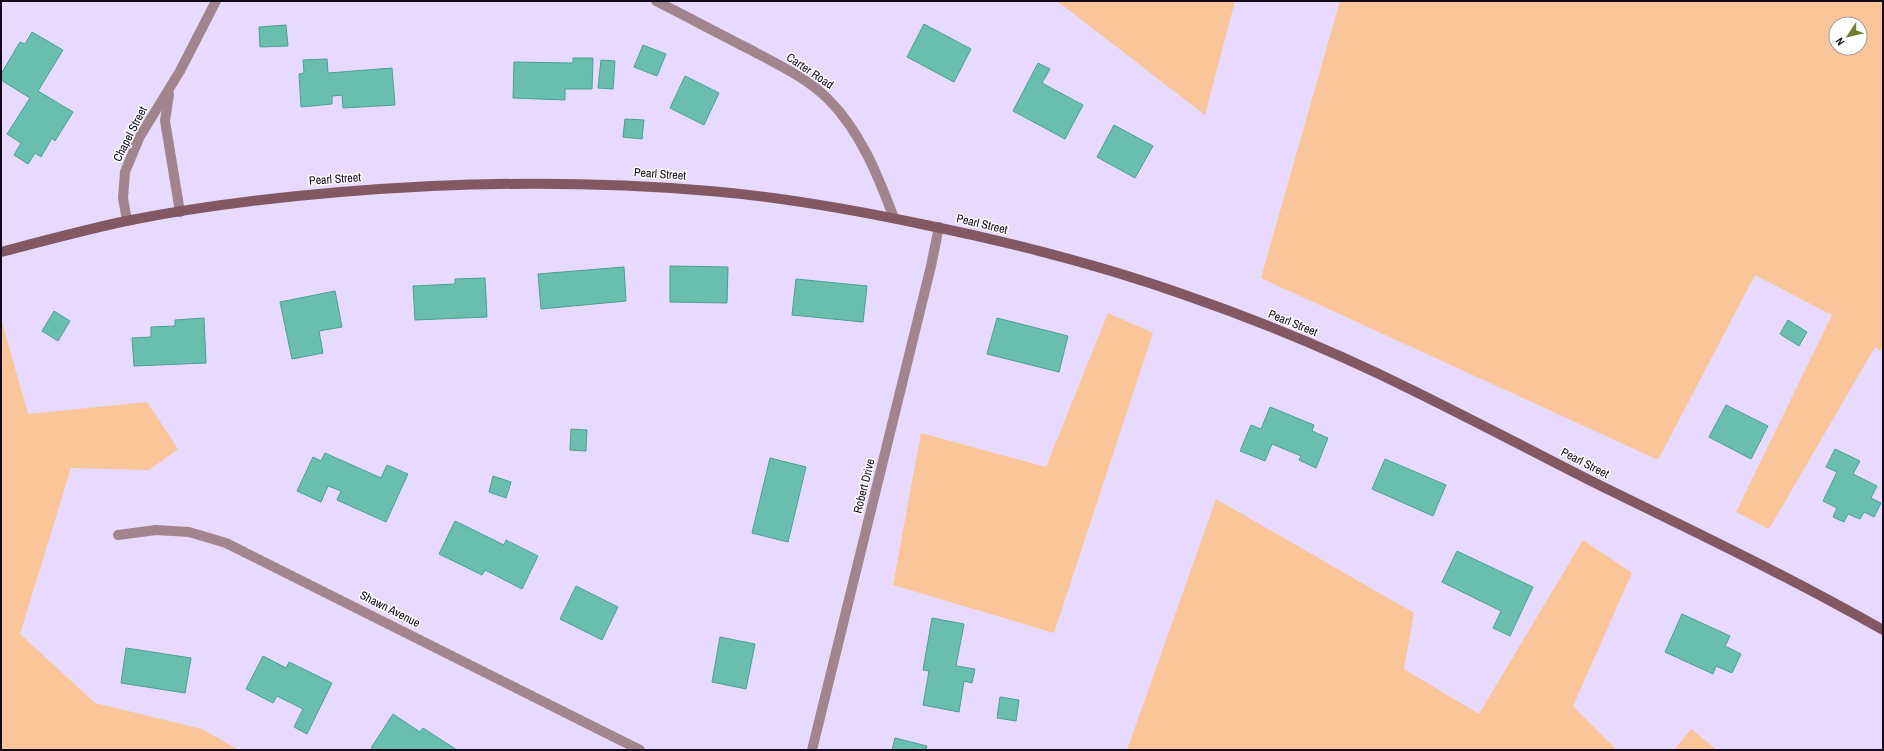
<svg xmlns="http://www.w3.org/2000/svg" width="1884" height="751" font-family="'Archivo Narrow',sans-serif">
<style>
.green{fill:#f9c599;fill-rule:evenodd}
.building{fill:#69beb0;stroke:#4aa092}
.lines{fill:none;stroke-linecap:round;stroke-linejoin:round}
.street{stroke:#a2848c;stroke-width:10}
.secondary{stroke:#825863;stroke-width:10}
.labels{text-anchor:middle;stroke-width:3;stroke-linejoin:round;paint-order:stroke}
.street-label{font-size:12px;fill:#12091d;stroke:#fff}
</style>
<rect width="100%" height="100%" fill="#e7dafe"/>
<g class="green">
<polygon points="1057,1 1235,1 1205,115"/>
<path d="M1340,1H1883V352L1875,347L1769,529L1736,512L1832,315L1755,275L1658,460L1261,278ZM1836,24H1860V48H1836Z"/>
<polygon points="1108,313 1153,333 1054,633 893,585 921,433 1046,467"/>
<polygon points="1,319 28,414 147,402 178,449 149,470 71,468 20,634 95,703 202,729 239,750 1,750"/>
<polygon points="1216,499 1414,613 1404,669 1479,714 1583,540 1632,573 1573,706 1617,750 1127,750"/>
<polygon points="1691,729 1717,750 1674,750"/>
</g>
<g class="building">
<polygon points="924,24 971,49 954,82 907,57"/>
<polygon points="286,25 288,46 260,47 259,27"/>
<polygon points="32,32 63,50 38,91 73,112 55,141 52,138 41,157 35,153 28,164 14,155 21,143 7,134 30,98 1,80 1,74 20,42 25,44"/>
<polygon points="643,45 666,54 657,76 634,67"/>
<polygon points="573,58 593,58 592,89 565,89 565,100 513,98 514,62 573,63"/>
<polygon points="327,59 328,73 392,68 395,105 343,108 342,95 332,96 332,104 301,107 299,74 304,73 303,60"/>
<polygon points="601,60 615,61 613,89 598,88"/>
<polygon points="1038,63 1050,69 1042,83 1083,105 1065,139 1013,111"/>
<polygon points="685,76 719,93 704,125 670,108"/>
<polygon points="625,119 644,120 642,139 623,137"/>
<polygon points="1114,125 1153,146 1135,178 1097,157"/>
<polygon points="670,266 728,267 727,303 670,302"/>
<polygon points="624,267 626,301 541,309 538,274"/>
<polygon points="485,278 487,317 415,320 413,286 455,284 455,279"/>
<polygon points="796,279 867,286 863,322 792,315"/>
<polygon points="335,291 342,327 319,331 323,353 292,359 280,302"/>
<polygon points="54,311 70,321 58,341 42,331"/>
<polygon points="204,318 206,363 134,366 132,338 151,337 151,327 175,326 175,320"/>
<polygon points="997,318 1068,336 1059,372 987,354"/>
<polygon points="1788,320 1807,332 1799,346 1780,334"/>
<polygon points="1726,405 1768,426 1751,459 1709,437"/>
<polygon points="1270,407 1314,425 1312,431 1328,438 1316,468 1299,460 1301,456 1272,444 1265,461 1240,451 1251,425 1261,429"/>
<polygon points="571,429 587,430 586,451 570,450"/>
<polygon points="1835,449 1860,461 1853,474 1877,486 1871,498 1881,503 1874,517 1864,512 1860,519 1848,514 1844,522 1833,517 1837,508 1823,501 1837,472 1826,467"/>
<polygon points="325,453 381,478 387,465 408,474 386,522 337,500 341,491 328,486 321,502 297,491 313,457 321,461"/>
<polygon points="770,458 806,467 788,542 752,533"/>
<polygon points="1385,459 1446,485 1433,516 1372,489"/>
<polygon points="493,476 511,482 506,498 489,492"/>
<polygon points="455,521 504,545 506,540 538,556 522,589 485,570 482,575 439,554"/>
<polygon points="1457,551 1533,587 1510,636 1493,628 1501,611 1442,582"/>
<polygon points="576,586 618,607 602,640 560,619"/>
<polygon points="1682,614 1730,636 1725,646 1741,654 1732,673 1716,666 1713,674 1665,652"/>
<polygon points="932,618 964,624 956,666 975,669 972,683 964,681 959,712 923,705 929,671 923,670"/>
<polygon points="720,637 755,644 746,689 712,682"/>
<polygon points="126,648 191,658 185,693 121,683"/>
<polygon points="263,656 286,668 289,662 332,683 307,734 294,727 303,709 277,696 273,703 246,689"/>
<polygon points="1000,697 1019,700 1016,721 997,718"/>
<polygon points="393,714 420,732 423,728 457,750 375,750 371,748"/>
<polygon points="895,738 927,746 926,750 892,750"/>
</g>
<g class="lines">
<g class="street">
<path d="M656,1C688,17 719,34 751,50C777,64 807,78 828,99C861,132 878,176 894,218"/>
<polyline points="169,94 165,121 180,212"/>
<polyline points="127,221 123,198 125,172 139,138 180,71 216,1"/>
<polyline points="118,535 156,530 189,532 226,543 640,750"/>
<polyline points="812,750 931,266 939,227"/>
</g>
<path class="secondary" d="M1,252C43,241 84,230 126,221C227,201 330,191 432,186C525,182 618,183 710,191C783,197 855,210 926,225C1014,243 1100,265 1185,295C1263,322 1340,354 1414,391C1473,420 1532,451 1591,481C1689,529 1788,576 1883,630"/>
</g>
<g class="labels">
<g class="street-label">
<text transform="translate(810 71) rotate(34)" y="4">Carter Road</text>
<text transform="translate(130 134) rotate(-63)" y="4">Chapel Street</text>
<text transform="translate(660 174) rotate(4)" y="4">Pearl Street</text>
<text transform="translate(335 179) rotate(-4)" y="4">Pearl Street</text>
<text transform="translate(982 224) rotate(13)" y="4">Pearl Street</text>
<text transform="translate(1293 323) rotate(22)" y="4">Pearl Street</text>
<text transform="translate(1585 463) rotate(27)" y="4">Pearl Street</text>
<text transform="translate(864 486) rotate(-76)" y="4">Robert Drive</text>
<text transform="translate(390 609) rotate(27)" y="4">Shawn Avenue</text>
</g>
</g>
<rect width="1884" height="751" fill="none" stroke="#12091d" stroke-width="4"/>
<g transform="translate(1848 36) rotate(235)"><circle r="19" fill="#ffffff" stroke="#a09da5"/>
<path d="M0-3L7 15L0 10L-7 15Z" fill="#6c8031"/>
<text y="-6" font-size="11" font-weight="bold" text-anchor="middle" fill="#12091d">N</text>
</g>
</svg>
